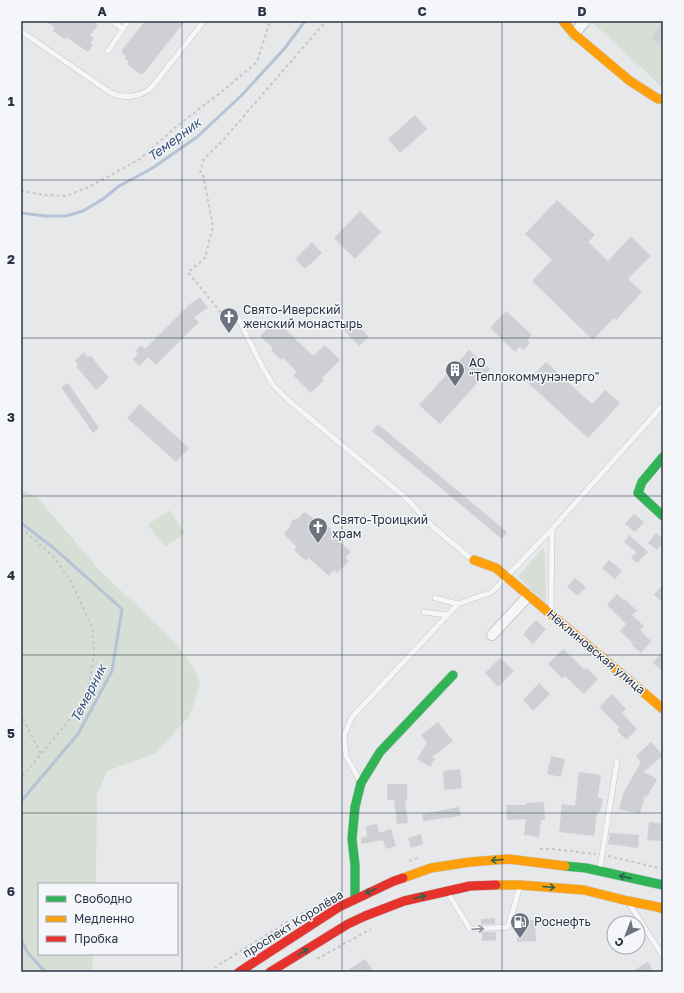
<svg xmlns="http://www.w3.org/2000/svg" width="684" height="993" font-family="'Golos Text',sans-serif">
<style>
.green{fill:#d6ded6}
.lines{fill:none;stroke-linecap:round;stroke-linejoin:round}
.stream{stroke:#b4c4d5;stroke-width:3}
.building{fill:#ced0d3}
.lane-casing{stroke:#c4c6c8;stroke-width:6}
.street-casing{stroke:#c4c6c8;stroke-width:12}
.fast-casing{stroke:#c4c6c8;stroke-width:10}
.slow-casing{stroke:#c4c6c8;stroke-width:10}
.jam-casing{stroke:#c4c6c8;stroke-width:10}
.path{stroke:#c5c6ca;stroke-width:2;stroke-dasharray:3 3;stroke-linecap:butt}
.lane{stroke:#f5f6f7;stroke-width:5}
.street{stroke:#f5f6f7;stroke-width:10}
.fast{stroke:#30b455;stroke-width:9}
.slow{stroke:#ff9f0a;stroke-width:9}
.jam{stroke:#e5322d;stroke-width:9}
.oneway{stroke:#2d614b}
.oneway2{stroke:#90959e}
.grid{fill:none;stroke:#2b3445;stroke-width:1;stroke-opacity:0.55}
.labels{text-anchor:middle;stroke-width:3;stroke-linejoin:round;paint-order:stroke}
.poi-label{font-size:12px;fill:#2b3445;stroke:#f4f6f9;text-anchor:start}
.street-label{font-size:12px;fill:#2b3445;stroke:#f4f6f9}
.water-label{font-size:13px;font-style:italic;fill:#34527a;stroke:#f4f6f9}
.neatline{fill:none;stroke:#2b3445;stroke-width:1.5}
.grid-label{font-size:13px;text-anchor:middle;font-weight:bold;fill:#2b3445}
</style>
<rect width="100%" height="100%" fill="#e6e8ea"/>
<g class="green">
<polygon points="591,21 663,21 663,88"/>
<polygon points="21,490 37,497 101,572 166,633 182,652 196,672 200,684 190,715 156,753 107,771 97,794 96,884 39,884 39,954 93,954 92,970 90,972 21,972"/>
<polygon points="169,510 185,533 165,547 148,525"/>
<polygon points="543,548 545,554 546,603 518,577"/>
</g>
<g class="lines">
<g class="stream">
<polyline points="21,213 45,216 66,216 83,211 103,199 119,186 151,169 197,137 241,96 285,48 305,21"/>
<polyline points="21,523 55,549 122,609 112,671 78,734 23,799 21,802"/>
<polyline points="21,940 28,953 45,972"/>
</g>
</g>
<g class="building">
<polygon points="46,21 92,21 98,25 90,35 94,38 90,43 93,45 88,52 66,37 65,39 53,31 55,28"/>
<polygon points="145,21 185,21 143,74 141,73 140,74 127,64 129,62 124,59 126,57 122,53 123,52 121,51"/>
<polygon points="663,22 663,39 659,44 651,38"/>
<polygon points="415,115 427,129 400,153 388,139"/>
<polygon points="557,200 595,235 588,242 608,261 631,236 651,256 628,279 642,292 616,320 614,318 593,340 532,281 552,260 525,234"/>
<polygon points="360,211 381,232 355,259 334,238"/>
<polygon points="312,242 322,253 305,269 295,259"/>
<polygon points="200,297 208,308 194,317 199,322 156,365 148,357 139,366 133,359 138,354 135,351 141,345 145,349 190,304"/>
<polygon points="506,311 532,335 527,340 530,343 523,350 520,347 515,352 490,328"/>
<polygon points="276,320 313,356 325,345 340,360 322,378 324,380 311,393 293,375 297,372 283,358 281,360 271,350 273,348 260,336"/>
<polygon points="354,321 369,337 359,346 344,330"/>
<polygon points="469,350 490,369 440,424 419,405"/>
<polygon points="84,352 88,357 90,355 109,378 96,390 76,366 78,364 75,360"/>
<polygon points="546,362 592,404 605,390 620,403 588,438 527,382"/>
<polygon points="68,383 99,428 93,433 61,387"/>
<polygon points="140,404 189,448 176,462 127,418"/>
<polygon points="378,424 507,532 502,539 372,431"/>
<polygon points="305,512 309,515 319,523 321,520 333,531 331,534 351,552 345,558 349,561 337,573 334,570 329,576 309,558 306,561 294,550 297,547 285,535 285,532 290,527 291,522 293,520 299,518 302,514"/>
<polygon points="634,514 644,522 635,532 625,524"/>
<polygon points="656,533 663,539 663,543 657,550 648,543"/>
<polygon points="629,535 648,552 637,563 631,558 636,552 624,542"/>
<polygon points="609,560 622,571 615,579 602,568"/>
<polygon points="575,578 586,587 578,596 567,587"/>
<polygon points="663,584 663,603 654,595"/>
<polygon points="617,594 624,600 625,599 637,611 632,615 644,626 640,630 651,641 641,653 632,645 633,643 620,631 626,624 607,605"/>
<polygon points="536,620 546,629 533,644 523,634"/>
<polygon points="563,649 585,670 587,668 598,679 584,694 565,676 562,678 548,664"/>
<polygon points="663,651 663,672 653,663"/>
<polygon points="500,658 514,671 498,687 485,673"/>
<polygon points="539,683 550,694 533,711 523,700"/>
<polygon points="612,694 626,709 622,713 637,729 626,740 617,730 619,727 599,707"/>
<polygon points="438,722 453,741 432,757 435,759 430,767 417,759 427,743 421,735"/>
<polygon points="651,742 663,755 644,772 657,779 647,797 645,796 640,814 619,809 623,794 641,762 636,756"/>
<polygon points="551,756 565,759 561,777 547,774"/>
<polygon points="460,769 462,788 444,790 443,771"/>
<polygon points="579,772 601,775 598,798 603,799 600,812 597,812 594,836 559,832 562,804 575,806"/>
<polygon points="387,784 407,784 407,800 405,800 408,823 397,824 394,800 387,800"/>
<polygon points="544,802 545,820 541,820 539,837 524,835 526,819 507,820 506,805 526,805 526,803"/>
<polygon points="459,807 461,816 423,821 422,814"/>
<polygon points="649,822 663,824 663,841 647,840"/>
<polygon points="377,824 379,833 391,829 396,846 386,849 383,840 361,844 361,838 367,836 366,826"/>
<polygon points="610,833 639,835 638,848 608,844"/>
<polygon points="421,834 423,844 411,848 408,838"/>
<polygon points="495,918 495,924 481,924 481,919"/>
<polygon points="535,920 536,941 517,942 517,921"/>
<polygon points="482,932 496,932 496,940 482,941"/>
<polygon points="365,959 374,972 345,972"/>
<polygon points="648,962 654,972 631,972"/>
</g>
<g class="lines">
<defs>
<g id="lane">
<polyline points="112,21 123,29 128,21"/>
<path d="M21,31L111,93C125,99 138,98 151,88L204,21"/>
<polyline points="108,51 123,29"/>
<polyline points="236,314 262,366 273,385 288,400 406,498 433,527 473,560"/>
<polyline points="435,598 458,604"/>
<polyline points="551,610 552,529"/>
<polyline points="424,612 447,615"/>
<polyline points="360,781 346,756 344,736 352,717 458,604 492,592 552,529 663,405"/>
<polyline points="600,868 617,761"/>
<polyline points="448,893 470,929 508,927 520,886"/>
<polyline points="630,905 663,956"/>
</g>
<g id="street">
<polyline points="574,34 585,21"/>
<polyline points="492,635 529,595"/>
</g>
<g id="fast">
<polyline points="663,457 642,482 638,493 663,516"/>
<polyline points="565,866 586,868 663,885"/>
<polyline points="355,898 355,865 352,839 355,807 361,783 380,752 453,675"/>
</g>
<g id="slow">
<polyline points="563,21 574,34 630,81 658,99 663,99"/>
<polyline points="474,560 496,568 663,709"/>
<polyline points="403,878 431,868 470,862 508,859 565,866"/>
<polyline points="496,885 520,885 584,890 628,901 658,907 663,909"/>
</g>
<g id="jam">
<polyline points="239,972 339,907 394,881 403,878"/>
<polyline points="270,972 348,924 365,916 404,901 470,886 496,885"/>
</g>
</defs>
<use href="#lane" class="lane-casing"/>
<use href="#street" class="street-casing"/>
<use href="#fast" class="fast-casing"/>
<use href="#slow" class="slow-casing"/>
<use href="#jam" class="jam-casing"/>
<g class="path">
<polyline points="21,191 44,195 66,196 91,186 140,159 177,126 220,93 257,62 270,21"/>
<polyline points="229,317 226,319 188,272 205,258 213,226 203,175 200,171 204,159 224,139 326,21"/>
<polyline points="21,528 55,558 71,582 92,627 94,654 87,697 71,718 21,778"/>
<polyline points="21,713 22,717 41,754"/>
<polyline points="540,849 552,849 596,854"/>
<polyline points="608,856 663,869"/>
<polyline points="409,861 418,858"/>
<polyline points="317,959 371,929"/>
<polyline points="21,971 21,972"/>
<polyline points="210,972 217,966 287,922 314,907"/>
</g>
<use href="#lane" class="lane"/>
<use href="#street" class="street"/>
<use href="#fast" class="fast"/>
<use href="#slow" class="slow"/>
<use href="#jam" class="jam"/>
</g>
<defs><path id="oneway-shaft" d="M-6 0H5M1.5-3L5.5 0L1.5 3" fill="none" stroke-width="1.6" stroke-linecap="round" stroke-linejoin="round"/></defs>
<g class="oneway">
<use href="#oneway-shaft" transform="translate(497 860) rotate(175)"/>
<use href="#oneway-shaft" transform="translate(625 877) rotate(-167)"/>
<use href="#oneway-shaft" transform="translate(549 887) rotate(5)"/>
<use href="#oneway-shaft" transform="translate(371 891) rotate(156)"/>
<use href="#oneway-shaft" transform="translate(420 897) rotate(-14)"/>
<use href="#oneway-shaft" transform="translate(303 952) rotate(-31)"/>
</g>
<use class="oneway2" href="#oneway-shaft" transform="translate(478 929) rotate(-4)"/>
<path class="grid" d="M182,21V972M342,21V972M502,21V972M21,180H663M21,338H663M21,496H663M21,655H663M21,813H663"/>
<defs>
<symbol id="church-pin" viewBox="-11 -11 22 30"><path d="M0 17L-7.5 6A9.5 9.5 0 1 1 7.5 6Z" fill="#6c737f" stroke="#f4f6f9"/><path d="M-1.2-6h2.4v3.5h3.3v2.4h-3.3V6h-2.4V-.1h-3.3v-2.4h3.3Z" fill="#fff"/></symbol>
<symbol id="building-pin" viewBox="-11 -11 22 30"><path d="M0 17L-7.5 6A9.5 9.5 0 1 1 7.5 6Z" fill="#6c737f" stroke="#f4f6f9"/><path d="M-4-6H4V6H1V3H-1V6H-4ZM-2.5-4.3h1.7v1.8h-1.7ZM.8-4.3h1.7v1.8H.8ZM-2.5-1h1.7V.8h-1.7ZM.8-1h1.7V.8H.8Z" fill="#fff"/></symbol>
<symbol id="fuel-pin" viewBox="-11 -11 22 30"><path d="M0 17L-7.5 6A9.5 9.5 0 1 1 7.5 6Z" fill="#6c737f" stroke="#f4f6f9"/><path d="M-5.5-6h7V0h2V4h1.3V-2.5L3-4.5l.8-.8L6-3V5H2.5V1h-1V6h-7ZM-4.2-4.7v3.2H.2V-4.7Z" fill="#fff"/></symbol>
</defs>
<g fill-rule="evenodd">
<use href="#church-pin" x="218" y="306" width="22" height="30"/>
<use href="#building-pin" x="444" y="359" width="22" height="30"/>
<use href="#church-pin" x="307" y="516" width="22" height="30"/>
<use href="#fuel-pin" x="509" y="911" width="22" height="30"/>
</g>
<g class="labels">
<g class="poi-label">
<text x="243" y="314">Свято-Иверский<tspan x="243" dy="14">женский монастырь</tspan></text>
<text x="469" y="367">АО<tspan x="469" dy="14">"Теплокоммунэнерго"</tspan></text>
<text x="332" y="524">Свято-Троицкий<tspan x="332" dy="14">храм</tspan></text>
<text x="534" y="926">Роснефть</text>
</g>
<g class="street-label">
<text transform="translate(596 652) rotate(40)" y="4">Неклиновская улица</text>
<text transform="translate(293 924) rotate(-32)" y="4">проспект Королёва</text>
</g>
<g class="water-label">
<text transform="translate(174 139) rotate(-37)" y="5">Темерник</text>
<text transform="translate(88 693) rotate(-63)" y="5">Темерник</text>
</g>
</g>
<rect width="684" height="993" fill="none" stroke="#f4f6f9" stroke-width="44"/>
<rect x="38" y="883" width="140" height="72" fill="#f4f6f9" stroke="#a4a8b1"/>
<rect x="46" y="896" width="20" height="6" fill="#30b455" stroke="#a4a8b1"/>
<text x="74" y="903" font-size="12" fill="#2b3445">Свободно</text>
<rect x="46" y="916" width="20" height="6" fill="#ff9f0a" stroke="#a4a8b1"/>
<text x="74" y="923" font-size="12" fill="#2b3445">Медленно</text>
<rect x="46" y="936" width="20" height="6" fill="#e5322d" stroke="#a4a8b1"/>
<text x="74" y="943" font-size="12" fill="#2b3445">Пробка</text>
<g transform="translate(626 935) rotate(223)"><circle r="19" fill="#f4f6f9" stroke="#a4a8b1"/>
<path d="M0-3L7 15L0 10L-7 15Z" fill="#6c737f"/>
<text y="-6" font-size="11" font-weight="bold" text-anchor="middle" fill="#2b3445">С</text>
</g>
<rect x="22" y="22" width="640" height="949" class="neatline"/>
<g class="grid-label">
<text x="102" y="16">A</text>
<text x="262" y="16">B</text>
<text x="422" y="16">C</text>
<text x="582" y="16">D</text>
<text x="11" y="106">1</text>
<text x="11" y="264">2</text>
<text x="11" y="422">3</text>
<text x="11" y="580">4</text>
<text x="11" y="738">5</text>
<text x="11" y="896">6</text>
</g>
</svg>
